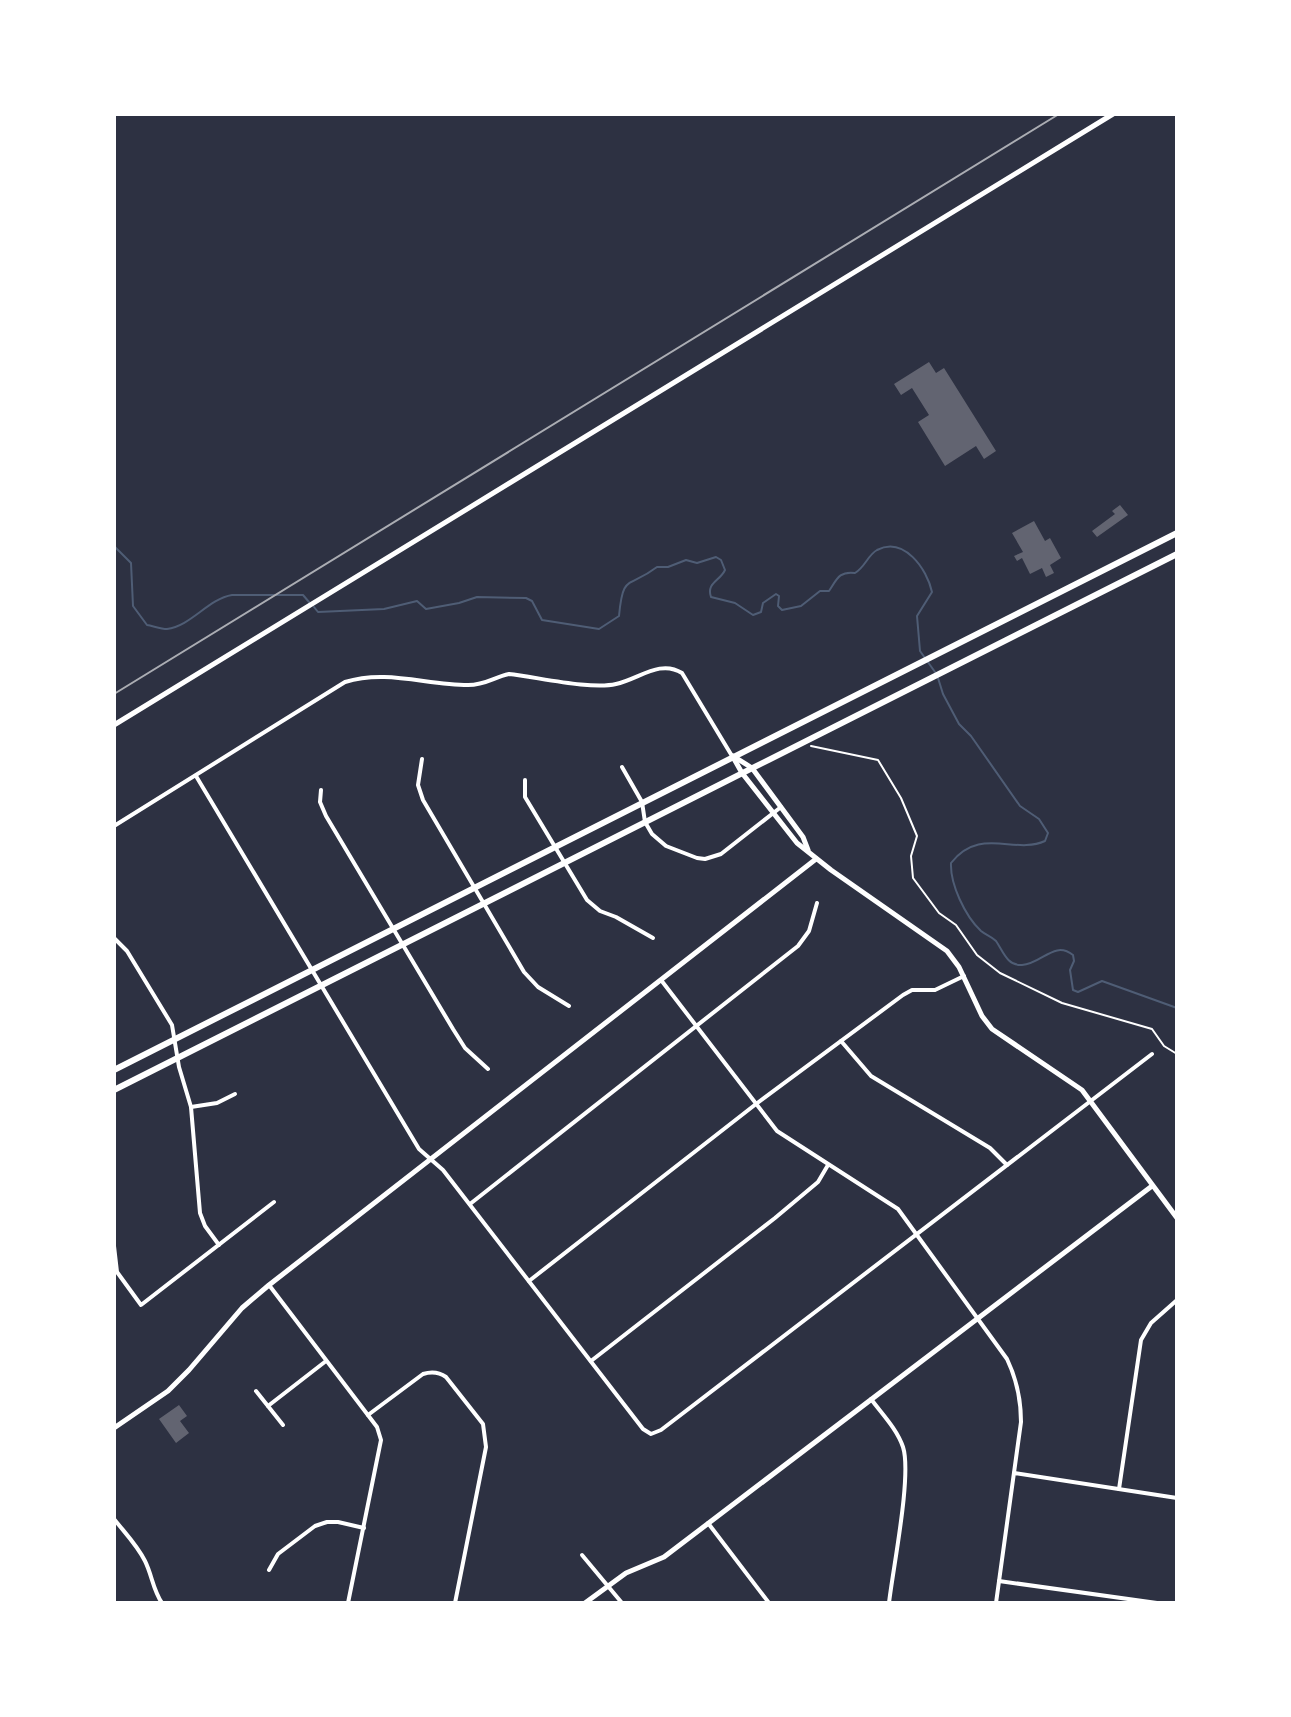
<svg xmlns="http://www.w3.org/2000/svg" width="1291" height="1717" font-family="Montserrat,sans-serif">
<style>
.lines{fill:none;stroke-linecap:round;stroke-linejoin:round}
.stream{stroke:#4f5d75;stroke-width:2}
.building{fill:#626471}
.path{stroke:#fff;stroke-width:2}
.minor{stroke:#fff;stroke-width:4}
.tertiary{stroke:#fff;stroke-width:5}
.secondary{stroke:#fff;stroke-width:6}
.rail{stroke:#abadb3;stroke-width:2}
</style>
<rect width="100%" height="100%" fill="#2d3142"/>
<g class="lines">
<g class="stream">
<path d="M114,546L131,563L133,606L147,625C153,626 161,629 167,629C191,626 208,599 232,595H303L309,602"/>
<path d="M314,607L318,612L384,609L417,601L426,609L459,603L477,597L526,598L532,601L542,620L599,629L619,616C623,573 628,589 657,567H668L686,560L697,563L716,557L721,560L725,570C720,581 706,583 711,597L735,603L753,615L761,612L763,603L776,594L779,596L778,606L782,610L801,606L820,591H829C837,579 839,571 855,573C865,567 868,555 877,550C904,536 927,569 932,592L917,616L920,651L935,672"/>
<path d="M938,678L943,694L959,724L971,736L1020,806L1039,819L1048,833L1045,841C1014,855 980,826 951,863C950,884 965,916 981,931C986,935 991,936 996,941C1003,951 1007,966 1022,965C1042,964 1054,940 1073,955L1074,961L1070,970L1073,990L1078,992L1102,981L1177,1008"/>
</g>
</g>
<g class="building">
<polygon points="929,362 936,373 944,368 996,451 984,459 976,446 945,466 918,422 929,415 912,388 901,395 894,384"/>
<polygon points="1120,505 1128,515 1097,537 1092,531 1115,514 1112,511"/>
<polygon points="1034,521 1045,541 1050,538 1061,558 1050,565 1054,573 1046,577 1042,568 1030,574 1022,558 1017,561 1014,556 1023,552 1012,533"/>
<polygon points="179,1405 187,1416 180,1421 189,1433 176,1443 159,1419"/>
</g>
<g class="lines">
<polyline class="path" points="811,746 878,760 901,798 917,836 911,856 913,878 939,913 956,925 977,955 1000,973 1062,1003 1152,1029 1164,1046 1177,1054"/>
<g class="minor">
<polyline points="422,759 418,785 423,800 524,972 538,987 569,1006"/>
<polyline points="622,767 642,802 645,822 652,834 666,846 697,858 705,859 721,854 781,807"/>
<polyline points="196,776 419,1149 443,1170 643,1429 651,1434 661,1430 1152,1054"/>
<polyline points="525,780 525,797 587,900 600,911 616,917 653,938"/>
<polyline points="321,790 320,802 326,816 453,1029 465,1048 488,1069"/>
<path d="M114,826L345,682C386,669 426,685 468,685C486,685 494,677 509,674C537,677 591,690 616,684C639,679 660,659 682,673L732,756"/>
<polyline points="114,938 127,951 172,1025 179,1067 191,1107 200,1213 205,1226 219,1245"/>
<path d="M661,980L777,1131L898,1209L1007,1359C1017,1380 1021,1399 1021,1422L996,1603"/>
<polyline points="841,1041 871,1076 990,1148 1007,1165"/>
<polyline points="191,1107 217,1103 235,1094"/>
<polyline points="470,1204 798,946 809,931 817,903"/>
<polyline points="114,1246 117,1272 141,1305 274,1202"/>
<polyline points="529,1281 756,1104 903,995 912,990 935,990 964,976"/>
<polyline points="269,1285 377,1427 381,1440 348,1603"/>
<polyline points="591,1361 775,1218 818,1182 828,1165"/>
<polyline points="256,1391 283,1425"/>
<path d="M871,1399C882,1414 897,1429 903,1447C912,1475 893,1568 889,1603"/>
<polyline points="268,1406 326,1361"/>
<path d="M368,1415L423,1374C432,1371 439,1372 446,1377L483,1424L486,1447L455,1603"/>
<polyline points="1014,1473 1177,1498"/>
<polyline points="1119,1489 1141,1340 1151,1323 1177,1300"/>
<path d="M114,1519C125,1533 137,1545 145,1561C152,1575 153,1590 162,1603"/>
<polyline points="708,1523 769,1603"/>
<polyline points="582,1555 622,1603"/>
<polyline points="269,1570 278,1554 315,1526 327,1522 338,1522 364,1528"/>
<polyline points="999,1581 1157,1603"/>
</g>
<g class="tertiary">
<polyline points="114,725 1113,114"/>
<polyline points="733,756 752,768 803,837 808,850"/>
<polyline points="733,757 742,773 797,843 831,870 947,951 959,967 982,1016 992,1029 1082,1090 1177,1218"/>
<polyline points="114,1428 168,1391 189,1370 242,1308 269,1285 816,859"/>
<polyline points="585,1603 626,1573 664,1557 1152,1186"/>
</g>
<g class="secondary">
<polyline points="114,1070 1177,533"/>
<polyline points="114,1090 1177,554"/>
</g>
<polyline class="rail" points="114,694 1059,114"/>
</g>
<rect width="1291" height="1717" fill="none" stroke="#ffffff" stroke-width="232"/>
</svg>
